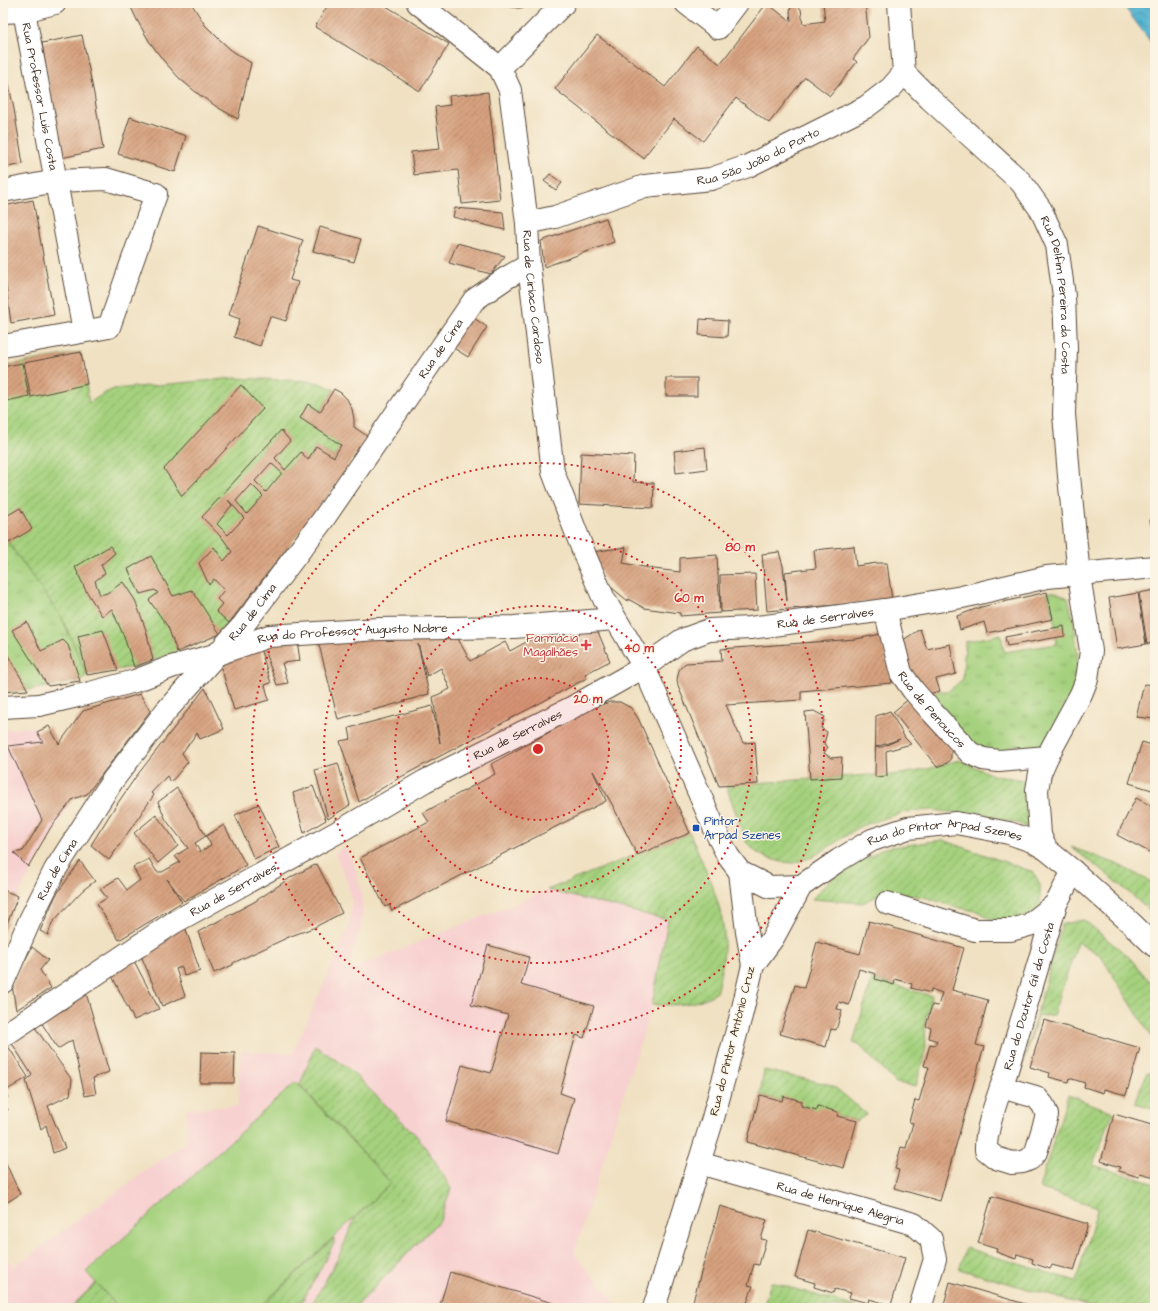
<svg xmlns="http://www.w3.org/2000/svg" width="1158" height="1311" font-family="'Architects Daughter',sans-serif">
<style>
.built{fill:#f7d0d0}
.grass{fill:url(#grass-tufts);stroke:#707e4e}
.park{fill:#a5d17e;stroke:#707e4e}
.garden{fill:url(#garden-furrows);stroke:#707e4e}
.water{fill:url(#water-waves);stroke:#446d76}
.building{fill:url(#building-hatch);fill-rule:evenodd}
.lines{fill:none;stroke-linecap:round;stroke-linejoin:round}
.street-casing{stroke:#564537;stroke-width:24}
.street{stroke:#fff;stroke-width:22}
.ring{fill:none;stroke:#d62828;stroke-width:2;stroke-dasharray:2 4}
.health-dot{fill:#e0444e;stroke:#fcf5e5;stroke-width:1.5}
.transit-dot{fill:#1a4fb4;stroke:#fcf5e5;stroke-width:1.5}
.labels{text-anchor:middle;stroke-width:3;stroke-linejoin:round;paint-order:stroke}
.street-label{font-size:12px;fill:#3b2a1e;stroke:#fcf5e5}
.health-label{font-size:12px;fill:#be3a42;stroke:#fcf5e5;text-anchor:end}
.transit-label{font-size:12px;fill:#164399;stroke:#fcf5e5;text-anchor:start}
.centre{fill:#d62828;stroke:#fcf5e5;stroke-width:2}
.ring-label{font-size:12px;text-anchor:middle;font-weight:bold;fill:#d62828;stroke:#fcf5e5;stroke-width:3;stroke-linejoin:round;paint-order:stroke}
</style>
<defs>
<pattern id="grass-tufts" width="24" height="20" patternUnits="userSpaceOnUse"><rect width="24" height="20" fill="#a5d17e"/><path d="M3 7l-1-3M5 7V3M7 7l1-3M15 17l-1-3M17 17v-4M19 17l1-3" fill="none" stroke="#88aa67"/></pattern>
<pattern id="garden-furrows" width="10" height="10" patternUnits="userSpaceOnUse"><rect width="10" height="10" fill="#a5d17e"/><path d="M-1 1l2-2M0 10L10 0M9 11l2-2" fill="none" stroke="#88aa67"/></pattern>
<pattern id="water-waves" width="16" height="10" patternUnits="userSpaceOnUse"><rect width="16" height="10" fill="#4eb0cd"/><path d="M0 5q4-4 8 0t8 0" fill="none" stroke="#428fa6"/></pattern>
<pattern id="building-hatch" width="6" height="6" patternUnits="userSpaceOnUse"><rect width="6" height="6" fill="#d7a280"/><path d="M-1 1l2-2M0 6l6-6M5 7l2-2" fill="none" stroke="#b08468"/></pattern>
</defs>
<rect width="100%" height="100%" fill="#fcf5e5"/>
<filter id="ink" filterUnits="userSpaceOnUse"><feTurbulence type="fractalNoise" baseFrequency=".025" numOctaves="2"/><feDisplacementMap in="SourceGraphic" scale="8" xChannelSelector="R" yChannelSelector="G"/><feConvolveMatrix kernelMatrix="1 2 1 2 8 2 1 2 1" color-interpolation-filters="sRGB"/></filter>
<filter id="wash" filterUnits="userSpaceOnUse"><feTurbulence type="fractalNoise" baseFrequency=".012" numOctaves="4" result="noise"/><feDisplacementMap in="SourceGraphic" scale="16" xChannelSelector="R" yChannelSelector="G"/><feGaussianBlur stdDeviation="0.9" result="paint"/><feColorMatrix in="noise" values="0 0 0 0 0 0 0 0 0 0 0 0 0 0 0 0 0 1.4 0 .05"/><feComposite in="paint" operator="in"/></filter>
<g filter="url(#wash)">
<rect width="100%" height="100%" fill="#f0e1c2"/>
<g class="built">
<polygon points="35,727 73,799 32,869 18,896 3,890 3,730"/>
<polygon points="690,833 714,891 723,923 724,944 720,977 716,993 705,1000 688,1004 652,1005 574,1254 620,1308 3,1308 3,1252 13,1267 187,1141 187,1109 238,1106 241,1051 293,1053 349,927 352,900 347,881 335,853 345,847 355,868 361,891 363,911 360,931 353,950 347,971"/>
</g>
<g class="grass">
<polygon points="3,535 62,618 87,675 80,681 28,690 3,692"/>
<path d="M1047,592C1055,591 1061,595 1068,598L1074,622L1081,687L1044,756L1009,757L971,745L927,694L940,691H949L963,679L965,642L1001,634L1004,652L1057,644L1054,616Z"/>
</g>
<polygon class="park" points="296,1082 391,1183 259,1308 119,1308 86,1272"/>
<g class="garden">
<polygon points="81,352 89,403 103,394 114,389 235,378 307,381 319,383 334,389 320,412 308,404 301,418 341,445 334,457 316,446 308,460 326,480 335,486 229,623 220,634 177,652 134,667 87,675 62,618 3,535 3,435 5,434 3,434 3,366"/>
<path d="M959,760L995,776L1019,779L1030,783L1036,832L1021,824L990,816L930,810L905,812L861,826L813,857L794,863L781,862L765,857L756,852L746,842L726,785L869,775C900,777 930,769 959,760Z"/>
<path d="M690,833C703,865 726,909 724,944C724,961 720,977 716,993C693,1006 678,1005 652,1005L668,920L547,890Z"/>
<polygon points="943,840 1033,872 1040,884 1040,907 1029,916 993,921 980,912 955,907 924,897 887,892 862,903 812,899 830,880 884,848"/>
<path d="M1071,847L1117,864L1155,884V917C1130,891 1100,869 1071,847Z"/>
<polygon points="1084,920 1130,958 1155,988 1155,1042 1100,955 1078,942 1053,1015 1037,1017 1021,1070 1062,924"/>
<polygon points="872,979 932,996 925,1022 926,1048 916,1086 896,1083 859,1045 853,1043"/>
<polygon points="315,1046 347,1067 417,1136 435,1161 451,1189 440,1220 355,1308 310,1308 338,1258 355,1218 391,1183 300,1085"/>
<polygon points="764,1070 832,1085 867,1114 857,1121 760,1095"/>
<polygon points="1148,1072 1155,1073 1155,1109 1135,1103 1137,1095"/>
<polygon points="1068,1095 1113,1112 1093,1165 1155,1184 1155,1308 1094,1308 959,1269 966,1248 1076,1281 1098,1207 1039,1188"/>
<polygon points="334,1238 334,1243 314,1281 298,1308 259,1308"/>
<polygon points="771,1282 857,1307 763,1308"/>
<polygon points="96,1283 119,1308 70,1308"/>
</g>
<polygon class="water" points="1123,3 1155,3 1155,48 1126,9"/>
<g id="blocks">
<g class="building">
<polygon points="129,3 191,3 205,25 218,38 231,50 251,63 238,119 217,107 197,93 179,78 163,60 149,41 137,20"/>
<polygon points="329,3 381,3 449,44 420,91 315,27"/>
<polygon points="489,3 535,3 529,7 518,8"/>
<polygon points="767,3 791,22 790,11 791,7 794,6 798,6 801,9 803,24 825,21 823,3 865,3 869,37 853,59 857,62 830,96 805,77 769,123 736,98 703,141 674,119 643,158 555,89 597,35 665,87 697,46 720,64"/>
<polygon points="82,35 94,94 103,149 61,158 42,43"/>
<polygon points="3,58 14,109 23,164 3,168"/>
<polygon points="488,92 500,200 462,204 458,170 414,175 411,152 440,149 435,107 450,105 449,96"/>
<polygon points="130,117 186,136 175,172 118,154"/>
<polygon points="550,174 562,183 556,190 544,181"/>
<polygon points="33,200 54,315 11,323 3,264 3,206"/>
<polygon points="455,208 503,212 505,230 453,217"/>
<polygon points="606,218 614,242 544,267 541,241"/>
<polygon points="258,226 303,240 290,280 298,282 286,321 270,316 260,346 234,337 240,319 229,315"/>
<polygon points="320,227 361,239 354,262 313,251"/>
<polygon points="457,243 505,256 491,274 449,263"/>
<polygon points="468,314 487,327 468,357 449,345"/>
<polygon points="700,319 728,321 727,337 699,335"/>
<polygon points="81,352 87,384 31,397 24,363"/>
<polygon points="22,363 29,396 7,401 3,378 3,367"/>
<rect x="666" y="378" width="31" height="18"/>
<polygon points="241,385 263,409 182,496 164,469"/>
<polygon points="3,389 6,401 3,402"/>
<path d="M334,389L341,393L347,399L352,409L354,419V427L367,436L335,486L229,623L216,611L222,604L217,599L224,590L214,579L209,585L199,563L214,547L224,561L232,552L224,540L202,517L281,430L290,441L275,458L285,470L301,452L308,460L316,446L334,457L341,445L300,418L308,404L320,412ZM271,463L282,473L266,492L255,481ZM251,484L263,496L247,514L236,501ZM228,500L244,518L228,535L217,524L232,505Z"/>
<polygon points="705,447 707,469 676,473 674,451"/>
<polygon points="581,453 634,456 633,482 654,483 653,508 579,504"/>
<polygon points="20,508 32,529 9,543 3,535 3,518"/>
<polygon points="1155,519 1155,539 1154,539 1150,520"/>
<polygon points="110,546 115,553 101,565 105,573 95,581 100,595 107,593 123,582 135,600 146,630 153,660 134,667 124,637 112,609 102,616 85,589 75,567"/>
<polygon points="854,546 856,566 877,563 887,563 892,600 767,611 762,554 779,552 783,566 787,601 785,572 816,568 814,550"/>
<polygon points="626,547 623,563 654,569 680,572 680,558 717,555 720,613 680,616 680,613 644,608 628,599 628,601 612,588 602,574 592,552"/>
<polygon points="151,556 173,596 192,590 220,634 177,652 168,627 149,600 158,593 155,590 140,594 128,569"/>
<polygon points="755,574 757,610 721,612 720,575"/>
<polygon points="1155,590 1155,643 1147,644 1139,593"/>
<polygon points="1047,592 1053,619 987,633 984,622 960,630 957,616 981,607"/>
<polygon points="1138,593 1146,644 1117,649 1109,598"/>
<polygon points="27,622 41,651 63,640 68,645 80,681 48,686 12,630"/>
<polygon points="1064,626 1065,636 1007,646 1005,637"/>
<polygon points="596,627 610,661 585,674 587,678 399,778 359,802 340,741 351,739 349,728 432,706 440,743 433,697 450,689 441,668 427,676 418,644 429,694 385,707 338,719 317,637 456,635 470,661 505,642 510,651 537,636 540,641 561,630"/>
<polygon points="920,629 927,649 950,644 956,674 936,679 940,691 924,695 897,644"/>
<polygon points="103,630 118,670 87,675 78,636"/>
<polygon points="881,634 892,683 801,691 801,700 726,705 743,743 755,742 758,784 719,786 678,686 677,680 679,670 683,665 686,663 722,661 721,649 856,639"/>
<polygon points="297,640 300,661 282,663 288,683 277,685 267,658 263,646"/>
<polygon points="259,645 271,683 265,685 269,700 234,710 221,667 226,661"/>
<polygon points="7,654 28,690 3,692 3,656"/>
<polygon points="1144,684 1155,685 1155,719 1136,717"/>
<polygon points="205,688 224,729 200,739 197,733 182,753 188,762 171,782 167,776 151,793 154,795 109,860 91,845 111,813 135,778"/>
<polygon points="140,694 150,711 87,794 73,799 51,827 28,867 14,853 23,851 42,820 8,746 43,742 37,732 49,726 59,744 83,711"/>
<polygon points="910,698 951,749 951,758 947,763 937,767 893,712"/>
<polygon points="610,702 620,702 631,708 638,718 690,833 637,855 613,806 593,771 606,801 392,911 389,905 385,907 360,858 429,822 423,813 495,774 491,764 581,715 597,706"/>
<polygon points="814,711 825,717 821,728 827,732 824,744 828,747 824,753 831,758 842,757 841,777 810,779 805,712"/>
<path d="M890,711L905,738L911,744L886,751L887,776L875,777L876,716ZM900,739L882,747H876Z"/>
<polygon points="1142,742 1155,746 1155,791 1129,783"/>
<polygon points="338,763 350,805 328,819 315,770"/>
<polygon points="313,786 326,820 304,833 293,793"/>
<polygon points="177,788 206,836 195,843 200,852 211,845 206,836 224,825 246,865 184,901 167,879 182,902 119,940 97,904 107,898 100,889 118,878 127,890 140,880 133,867 149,859 157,872 162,872 180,862 175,856 188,848 166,820 158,802"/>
<polygon points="1136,798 1155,808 1155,855 1117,835"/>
<polygon points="259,804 279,847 254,859 235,815"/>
<polygon points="156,815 170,833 178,846 158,863 134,833"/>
<polygon points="80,861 95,881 83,890 61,913 52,923 48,935 40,931 51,906 56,895"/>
<polygon points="317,864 342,913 313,928 291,936 233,963 233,965 214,973 198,932 254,902 293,876"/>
<polygon points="3,890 18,896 3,934"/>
<polygon points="869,921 964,948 952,990 988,1000 976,1045 984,1047 940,1201 894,1188 899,1170 895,1169 901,1147 906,1148 913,1123 909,1122 915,1100 919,1101 921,1094 929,1067 924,1066 930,1044 935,1045 937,1041 929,1038 931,1028 926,1026 932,1005 938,1006 942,993 931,989 931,993 911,988 912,984 895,979 894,985 875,979 876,974 859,969 849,1005 839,1002 837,1009 842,1010 836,1030 831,1029 826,1047 780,1034 795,985 804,988 817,942 860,954"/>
<polygon points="184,924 200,971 184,976 182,967 176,969 185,996 162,1006 140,953"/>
<polygon points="488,945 529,957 521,985 594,1006 584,1038 576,1035 560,1093 574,1098 558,1154 446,1121 462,1065 491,1073 508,1015 471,1005"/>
<polygon points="32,947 48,960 40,970 51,988 16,1010 12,985"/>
<polygon points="133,959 159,1009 134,1020 110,972"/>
<polygon points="86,993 109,1072 93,1078 96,1094 85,1096 72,1040 58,1049 41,1022 65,1009"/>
<polygon points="1044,1020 1140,1048 1126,1095 1104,1089 1103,1093 1084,1087 1085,1083 1069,1078 1068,1082 1049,1077 1050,1073 1030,1067"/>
<polygon points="34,1026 72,1080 70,1095 48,1106 65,1148 53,1153 46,1125 41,1129 26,1081 32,1075 11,1042"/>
<polygon points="8,1046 28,1077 4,1092 8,1097 3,1099 3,1049"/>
<polygon points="201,1052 235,1053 234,1083 200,1083"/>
<polygon points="760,1095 782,1101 783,1096 802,1101 801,1106 817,1110 818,1106 838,1112 837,1116 857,1121 844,1168 747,1142"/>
<polygon points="3,1102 8,1110 3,1113"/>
<polygon points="1114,1114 1155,1126 1155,1177 1140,1173 1139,1177 1119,1171 1120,1167 1101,1161"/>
<polygon points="3,1157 20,1194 3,1205"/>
<polygon points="992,1196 1088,1224 1074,1271 1052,1265 1050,1269 1032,1263 1033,1259 1017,1254 1016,1259 996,1252 997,1249 978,1243"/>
<polygon points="720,1206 767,1220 761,1239 766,1240 759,1265 754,1264 748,1285 753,1286 746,1306 743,1305 742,1308 691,1308"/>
<polygon points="808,1230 905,1258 891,1305 869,1299 868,1303 849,1298 851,1293 835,1289 833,1293 814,1287 815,1283 795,1277"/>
<polygon points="450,1272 553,1303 552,1308 439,1308"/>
<polygon points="950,1282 1039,1308 943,1308"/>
</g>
</g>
</g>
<g filter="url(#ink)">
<use href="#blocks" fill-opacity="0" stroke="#564537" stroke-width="1"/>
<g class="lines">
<defs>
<g id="street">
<path id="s1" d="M418,3L500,68L510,90L527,223L529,265L553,472L586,558L604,599L644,667L717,834L728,856L740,872L747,932L753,965L742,1012L713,1118L654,1308"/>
<polyline points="686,3 718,28 737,3"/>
<path id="s2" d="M24,11L84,331"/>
<polyline points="3,12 24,11 55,3"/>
<polyline points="500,68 564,3"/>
<path id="s3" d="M904,73L930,99L1021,182L1041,210L1057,245L1064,296L1066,349L1064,414L1069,476L1079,575L1091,651L1087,679L1081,694L1047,757L1040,773L1037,790L1040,835L1046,849"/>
<polyline points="3,191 56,181 106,179 156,194 109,327 3,346"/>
<path id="s4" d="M527,223L555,217L645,186L711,179L748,166L866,107L891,88L904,73L899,3"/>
<path id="s5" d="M885,610L901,673L913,690L933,713L970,753L983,759L999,761L1047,757"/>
<path id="s6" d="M3,707L39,705L90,693L135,681L171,667L218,654L269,636L379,629L514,627L615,619"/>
<polyline points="740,872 770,887 801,886"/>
<polyline points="887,903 975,930 1011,930 1029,925 1056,904"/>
<path id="s7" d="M753,965L773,938L801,886L839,860L872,840L908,828L956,823L1009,833L1032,841L1046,849L1073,871L1131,923L1155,946"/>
<path id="s8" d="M3,982L30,920L55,870L113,780L166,711L244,624L322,521L474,300L506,278L529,265"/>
<path id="s9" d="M3,1036L173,923L345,828L425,781L571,708L644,667L682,640L709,630L750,628L885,610L962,597L1047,577L1155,567"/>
<path id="s10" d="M1001,1087L1036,1097L1043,1105L1047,1115L1036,1152L1030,1159L1023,1162L1012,1163L996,1158L986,1150C985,1128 1000,1092 1007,1070L1056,904L1073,871"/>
<path id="s11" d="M699,1163L914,1224L931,1239L935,1259L920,1308"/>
</g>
</defs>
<use href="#street" class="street-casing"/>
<use href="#street" class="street"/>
</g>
</g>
<circle cx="538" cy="749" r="71" fill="#d62828" fill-opacity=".12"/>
<g class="ring">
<circle cx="538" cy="749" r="71"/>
<circle cx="538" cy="749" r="143"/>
<circle cx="538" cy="749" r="214"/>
<circle cx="538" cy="749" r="286"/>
</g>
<path class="health-dot" d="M584 639h4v4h4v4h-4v4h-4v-4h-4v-4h4z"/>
<rect class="transit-dot" x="692" y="824" width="8" height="8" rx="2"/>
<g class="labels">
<g class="street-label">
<text dy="4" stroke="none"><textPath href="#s2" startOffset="87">Rua Professor Luís Costa</textPath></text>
<text dy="4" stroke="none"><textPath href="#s4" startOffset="242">Rua São João do Porto</textPath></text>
<text dy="4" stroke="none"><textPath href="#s1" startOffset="337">Rua de Ciríaco Cardoso</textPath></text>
<text dy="4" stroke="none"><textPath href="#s3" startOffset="282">Rua Delfim Pereira da Costa</textPath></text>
<text dy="4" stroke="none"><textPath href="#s8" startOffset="773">Rua de Cima</textPath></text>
<text dy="4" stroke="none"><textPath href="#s8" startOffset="449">Rua de Cima</textPath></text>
<text dy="4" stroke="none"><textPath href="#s9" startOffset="933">Rua de Serralves</textPath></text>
<text dy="4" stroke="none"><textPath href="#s6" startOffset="360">Rua do Professor Augusto Nobre</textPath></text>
<text dy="4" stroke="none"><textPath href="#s5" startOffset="113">Rua de Penoucos</textPath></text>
<text dy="4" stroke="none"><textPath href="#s9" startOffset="597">Rua de Serralves</textPath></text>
<text dy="4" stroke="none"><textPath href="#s7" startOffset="252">Rua do Pintor Arpad Szenes</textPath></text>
<text dy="4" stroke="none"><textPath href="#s8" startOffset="125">Rua de Cima</textPath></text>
<text dy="4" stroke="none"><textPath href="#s9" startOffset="273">Rua de Serralves</textPath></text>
<text dy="4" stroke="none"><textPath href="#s10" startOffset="314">Rua do Doutor Gil da Costa</textPath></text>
<text transform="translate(732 1041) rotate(-76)" y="4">Rua do Pintor António Cruz</text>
<text dy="4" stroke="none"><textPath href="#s11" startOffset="147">Rua de Henrique Alegria</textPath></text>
</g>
<g class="health-label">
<text x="578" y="642">Farmácia<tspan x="578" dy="14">Magalhães</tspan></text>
</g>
<g class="transit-label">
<text x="704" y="825">Pintor<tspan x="704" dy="14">Arpad Szenes</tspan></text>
</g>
</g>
<circle cx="538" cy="749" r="6" class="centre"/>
<g class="ring-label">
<text x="740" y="551">80 m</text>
<text x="689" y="602">60 m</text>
<text x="639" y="652">40 m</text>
<text x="588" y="703">20 m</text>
</g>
<rect width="1158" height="1311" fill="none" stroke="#fcf5e5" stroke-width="16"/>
</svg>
